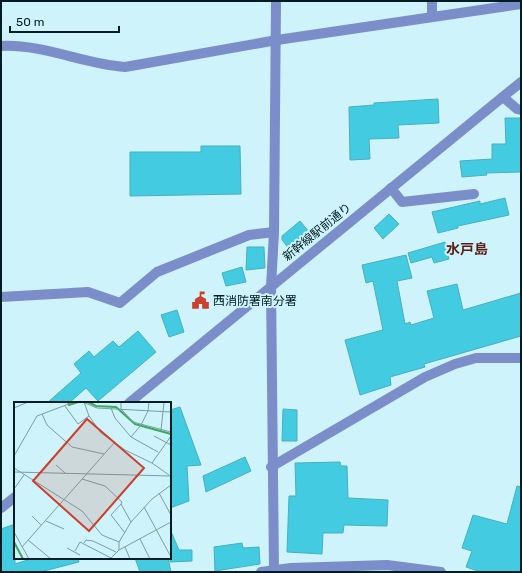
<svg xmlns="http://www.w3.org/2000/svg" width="522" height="573" font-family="Rubik,'Noto Sans JP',sans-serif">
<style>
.building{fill:#43cbe1;stroke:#48afc1}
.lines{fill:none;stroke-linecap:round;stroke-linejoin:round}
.minor{stroke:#7c8eca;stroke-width:10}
.tertiary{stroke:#7c8eca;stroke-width:10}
.labels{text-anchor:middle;stroke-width:4;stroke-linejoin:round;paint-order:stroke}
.street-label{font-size:12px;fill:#001d22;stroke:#cef3fa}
.poi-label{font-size:12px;fill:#001d22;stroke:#cef3fa;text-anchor:start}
.quarter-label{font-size:14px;font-weight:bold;fill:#5e1b11;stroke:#cef3fa}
.inset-river{fill:none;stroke:#3ba960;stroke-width:2}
.inset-road{fill:none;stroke:#7c9da4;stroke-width:1}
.view{fill:#cc402c;fill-opacity:0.15;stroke:#cc402c;stroke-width:2}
.inset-edge{fill:none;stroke:#001d22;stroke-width:2}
</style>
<rect width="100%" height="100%" fill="#cef3fa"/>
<g class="building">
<polygon points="438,99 439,123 398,125 399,138 369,139 370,159 350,160 349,107 374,105 374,103"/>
<polygon points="505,118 521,118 521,172 486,173 487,175 462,177 460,161 492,159 492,144 506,144"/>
<polygon points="201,146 240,146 241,194 130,196 130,152 201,152"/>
<polygon points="505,198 509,215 458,226 458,228 438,233 432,212 480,201 480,204"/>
<polygon points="389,214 399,224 383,239 374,228"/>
<polygon points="300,221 310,233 290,250 282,240 282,236"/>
<polygon points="445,242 449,259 434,263 432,257 411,263 408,253"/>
<polygon points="247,247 264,247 265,268 246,270"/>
<polygon points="406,255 412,278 397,281 405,324 410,322 411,325 434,318 427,291 457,284 463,310 521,293 521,336 424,364 425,367 390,377 391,385 360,395 345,340 383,330 373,281 366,283 362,265"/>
<polygon points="242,267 246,282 226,286 222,273"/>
<polygon points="177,310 184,332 169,337 161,315"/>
<polygon points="138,331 156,352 98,401 86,388 69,403 47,403 81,373 74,364 89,351 94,357 113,341 119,347"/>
<polygon points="180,407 201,465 187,466 189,501 170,508 170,410"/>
<polygon points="283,409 297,410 297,441 282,441"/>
<polygon points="245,457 251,471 206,492 203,476"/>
<polygon points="340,462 341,466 347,466 348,498 388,500 387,526 344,525 343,533 323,533 322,554 287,552 289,496 296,496 295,463"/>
<polygon points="517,486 521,487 521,572 481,572 466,567 472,551 462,548 473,515 507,524"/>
<polygon points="15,524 15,564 34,558 78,558 79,562 40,572 1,572 1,529"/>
<polygon points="170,529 179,550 192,550 192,561 170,562"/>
<polygon points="242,543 243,548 259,547 260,564 215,571 214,547"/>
<polygon points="135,558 168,558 171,572 140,572"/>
</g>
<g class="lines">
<g class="minor">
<polyline points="432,1 432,17"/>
<path d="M1,46C44,44 83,64 125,67L277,40L521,4"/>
<polyline points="503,97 517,109 521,110"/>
<polyline points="391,188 402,202 474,194"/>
<polyline points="1,297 88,292 120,303 157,272 249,235 274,232"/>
<polyline points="271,467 425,377 455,364 476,358 521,358"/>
<polyline points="274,570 271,287 274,232 276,1"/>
<polyline points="261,572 291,568 387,565 441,572"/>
</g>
<g class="tertiary">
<polyline points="129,403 521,82"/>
<polyline points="1,508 15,497"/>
</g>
</g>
<defs>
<symbol id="civic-bare" viewBox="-9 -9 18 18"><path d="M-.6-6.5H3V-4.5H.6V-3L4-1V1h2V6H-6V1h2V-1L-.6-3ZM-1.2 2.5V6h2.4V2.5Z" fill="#cc402c" stroke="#cef3fa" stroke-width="2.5" paint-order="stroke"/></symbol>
</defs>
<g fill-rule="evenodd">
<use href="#civic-bare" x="188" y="288" width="25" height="25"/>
</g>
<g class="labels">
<g class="street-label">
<text transform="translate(317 232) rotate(-39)" y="4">新幹線駅前通り</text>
</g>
<g class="poi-label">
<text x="213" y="305">西消防署南分署</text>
</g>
<g class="quarter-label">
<text x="467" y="254">水戸島</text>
</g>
</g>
<g transform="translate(14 402)">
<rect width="157" height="157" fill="#cef3fa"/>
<path class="inset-river" d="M54,0L55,3L64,0M74,0L82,4L102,5L121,22L157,32M0,140L9,157"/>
<path class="inset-road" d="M70,0L75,14L87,31L111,48L138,61L155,73M107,0V7L119,20L157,30M71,1L83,6L157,10M51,4L64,22L75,14M0,6L14,0M97,6L101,16L117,35L144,50M28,12L33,23L58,45L90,52M147,28L150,0M140,34L157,43M117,35L127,23L134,9L135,0M0,54L23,14L60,0M138,61L157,34M42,63L51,71M0,66L68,109L88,133L105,140M0,70L157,74M68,77L91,84L108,100L107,102L117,120M0,87L10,73M145,91L157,113M107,102L97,113L111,131M130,105L157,155M18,114L27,123M32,119L50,127M0,130L15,157M126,137L136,157M14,138L37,157M70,141L72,138L79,139L102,150M8,145L100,41M111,145L116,157M53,146L66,153M105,148V140L117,120L138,97L157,83M61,149L66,140L97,156M96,157L105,148L157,120"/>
<path class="view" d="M73,17L130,66L75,129L19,79Z"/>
<rect width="157" height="157" class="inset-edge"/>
</g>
<rect width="522" height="573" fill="none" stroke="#001d22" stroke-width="4"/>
<path d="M10 26v6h109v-6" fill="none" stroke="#001d22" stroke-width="2"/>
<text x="16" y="26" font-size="12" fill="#001d22" stroke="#cef3fa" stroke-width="3" paint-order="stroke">50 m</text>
</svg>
